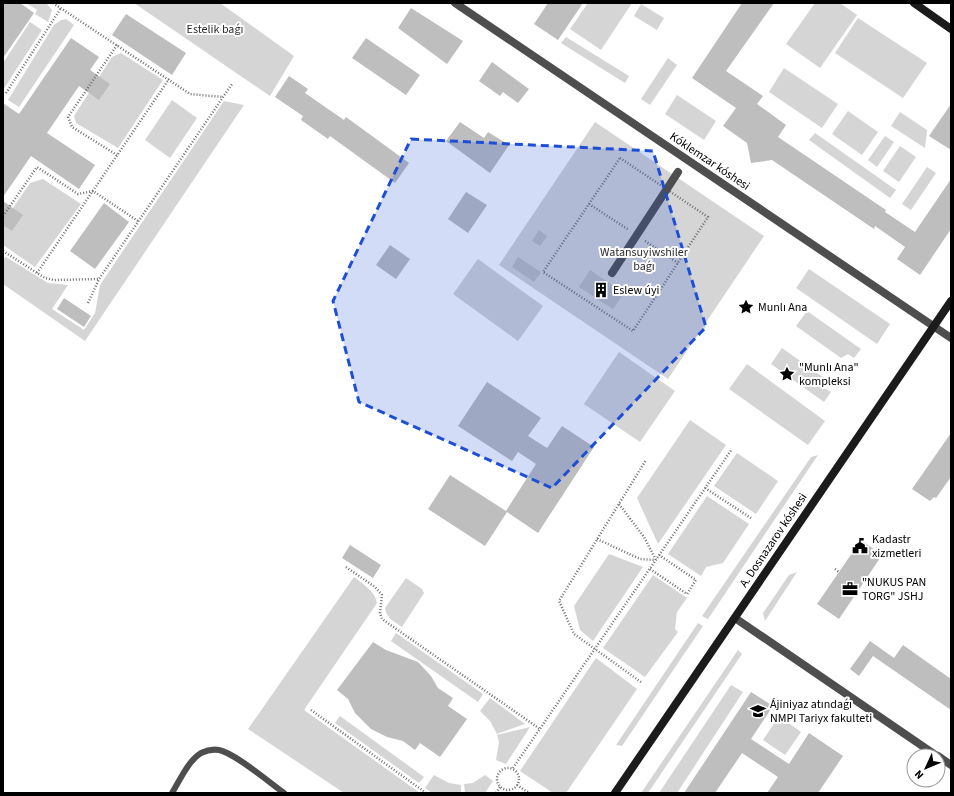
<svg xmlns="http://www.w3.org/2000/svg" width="954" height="796" font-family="'Source Sans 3',sans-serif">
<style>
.green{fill:#d5d5d5}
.building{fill:#bebebe}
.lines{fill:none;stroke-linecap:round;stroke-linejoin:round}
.path{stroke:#707070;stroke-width:2.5;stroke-dasharray:1 2;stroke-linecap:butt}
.lane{stroke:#4e4e4e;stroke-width:6}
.street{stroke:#4e4e4e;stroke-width:8}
.secondary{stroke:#1b1b1b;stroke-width:8}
.marked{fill:#1d4ed8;fill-opacity:0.2;stroke:#1d4ed8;stroke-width:3;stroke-dasharray:8 5;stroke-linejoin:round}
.labels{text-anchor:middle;stroke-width:4;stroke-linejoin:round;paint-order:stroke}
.park-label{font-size:12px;fill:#2c2c2c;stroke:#fff}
.street-label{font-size:12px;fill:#000;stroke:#fff}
.poi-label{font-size:12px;fill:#000;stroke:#fff;text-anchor:start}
</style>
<rect width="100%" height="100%" fill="#fff"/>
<g class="green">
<polygon points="26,3 47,4 52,10 48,22 35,14 37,10"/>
<polygon points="134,3 220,3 294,56 270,96"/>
<polygon points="588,3 632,3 601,50 570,29"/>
<polygon points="815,3 840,3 857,15 820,68 786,44"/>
<polygon points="641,4 664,18 657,30 634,16"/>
<polygon points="858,18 927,63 903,98 835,53"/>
<polygon points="66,19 74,25 19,107 8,100 54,25 61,20"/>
<polygon points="30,22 42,30 3,90 3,63"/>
<polygon points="566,37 629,76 625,83 561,43"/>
<polygon points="121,53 163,80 118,148 76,123 74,116 112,57"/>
<polygon points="668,58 677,65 650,105 641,99"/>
<polygon points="784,68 838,104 822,128 769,92"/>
<polygon points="677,95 716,121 704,140 665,114"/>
<polygon points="172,100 197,118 170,158 145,140"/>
<polygon points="224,101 244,105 85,341 3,284 3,259 6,257 48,283 68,285 52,309 84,330 95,313 100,285"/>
<polygon points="848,111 878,132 862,155 832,134"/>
<polygon points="900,112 927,130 925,148 891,126"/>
<polygon points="595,122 764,236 668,379 499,265"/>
<polygon points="815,133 896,190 890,198 809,140"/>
<polygon points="885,136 894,142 877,167 868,160"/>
<polygon points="900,146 916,157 899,182 883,171"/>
<polygon points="927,167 936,173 911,210 902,204"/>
<polygon points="43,179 81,204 35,267 3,245 3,223 30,183"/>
<polygon points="478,259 543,306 518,341 453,294"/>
<polygon points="809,269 890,324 877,344 796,288"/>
<polygon points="807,311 861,349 854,358 848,354 841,358 796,326"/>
<polygon points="782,348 827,380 824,388 831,392 824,402 771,364"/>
<polygon points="619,352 675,391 640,442 584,404"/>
<polygon points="747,364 825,421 808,445 729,389"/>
<polygon points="690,420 726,445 658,544 637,498"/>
<polygon points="737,453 778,481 756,514 714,486"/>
<polygon points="818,455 708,619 702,616 811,457"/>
<polygon points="707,496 749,524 723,563 706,567 701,576 668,554"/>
<polygon points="609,554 643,567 593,641 580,630 574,606"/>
<polygon points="797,572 765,621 763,613 789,575"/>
<polygon points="653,575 687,598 677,612 675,629 678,632 645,677 603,648"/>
<path d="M354,577C363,584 375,591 377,603L304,710L420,793H344L248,729Z"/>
<path d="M406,578L422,589L424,593L402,627C395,622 386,618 385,608Z"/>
<polygon points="698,623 703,626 622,746 616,745"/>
<polygon points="396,633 483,694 478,702 391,641"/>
<polygon points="738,650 742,654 648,793 641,793"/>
<polygon points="596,658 637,689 566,793 553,793 520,771"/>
<polygon points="731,685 743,692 677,793 659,793"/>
<polygon points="490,698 525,724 497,734 490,721 480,711"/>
<polygon points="340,716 424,777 419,783 335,723"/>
<polygon points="779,716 801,732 785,755 763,740"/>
<polygon points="530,727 506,764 496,760 499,742 497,735"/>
<polygon points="434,775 449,783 461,785 461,793 432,793 425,788"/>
<polygon points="485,775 493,781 485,793 465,793 464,784 473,783"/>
</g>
<g class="building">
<polygon points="3,3 20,3 34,13 3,58"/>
<polygon points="548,3 583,3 558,40 534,24"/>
<polygon points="742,3 774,3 726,71 763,96 757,104 786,125 778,137 886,210 885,212 915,232 951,179 951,229 920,275 897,259 905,247 875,226 874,229 772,160 751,163 747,143 723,126 736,108 692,78"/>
<polygon points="411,8 463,41 447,64 398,28"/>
<polygon points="126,14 186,53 172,75 112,35"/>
<polygon points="71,38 99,57 90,70 110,84 99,100 79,86 47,133 95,165 79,189 31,156 3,197 3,103 19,114"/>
<polygon points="366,38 420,75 406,95 352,58"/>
<polygon points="492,62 529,89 518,103 503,92 500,96 479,81"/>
<polygon points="289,76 308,89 305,93 344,120 346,117 409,163 395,183 330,136 328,139 301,120 303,116 275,97"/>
<polygon points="951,104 951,150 929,136"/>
<polygon points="460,122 484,138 488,132 509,145 490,173 446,141"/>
<polygon points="466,192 487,205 468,233 448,219"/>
<polygon points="3,201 23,215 12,231 3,225"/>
<polygon points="104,203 129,222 95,269 70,251"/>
<polygon points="539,230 547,236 540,246 532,241"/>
<polygon points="390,245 410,259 396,279 376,265"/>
<polygon points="518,257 541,272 534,282 512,267"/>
<polygon points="590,270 624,293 613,309 579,287"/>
<polygon points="64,298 91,316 84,327 57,309"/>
<polygon points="487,382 541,418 528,436 547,448 562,426 594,447 538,533 507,512 485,546 428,509 450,475 506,511 536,464 518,452 512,461 458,426"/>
<polygon points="951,433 951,477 936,498 934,497 930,501 912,489"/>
<polygon points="861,540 882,555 839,619 817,604"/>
<polygon points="350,545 381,565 373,578 342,558"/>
<polygon points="870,641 894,658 903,645 951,679 951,710 873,656 859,676 850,669"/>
<polygon points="373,642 386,650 418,662 431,676 438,688 453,698 448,706 467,719 440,757 420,743 415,750 403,741 387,737 371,729 355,713 348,699 337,690"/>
<polygon points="751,692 773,706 751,739 789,764 809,733 843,756 818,793 767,793 778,777 742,753 715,793 684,793"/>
</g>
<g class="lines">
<g class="path">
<polyline points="53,3 190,94 223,97"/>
<polyline points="117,45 68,117 72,127 117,155"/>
<polyline points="6,93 61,8"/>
<polygon points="620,158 708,217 633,331 543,272"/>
<polyline points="589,204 629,230"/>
<polyline points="3,216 37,167 78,194 93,191 138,221"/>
<polyline points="645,241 678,263"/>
<polyline points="3,251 45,278 54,280 99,279"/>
<polyline points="37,273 169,79"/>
<polyline points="88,303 99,279 232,84"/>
<polyline points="705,488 751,518"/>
<polyline points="619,504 644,537 656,560"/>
<polyline points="597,539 640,559 655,560"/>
<polyline points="346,567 375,587 382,595 380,613 382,619 540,729"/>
<polyline points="650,569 687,594 696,580 659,555"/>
<polyline points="835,569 839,572"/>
<polyline points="641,682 574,634 559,601 646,460"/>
<polyline points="311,710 426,793"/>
<circle cx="508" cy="779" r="11"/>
<polyline points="513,768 732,449"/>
<polyline points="517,785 529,793"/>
<polyline points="496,793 500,787"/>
</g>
<path class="lane" d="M172,793C180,780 188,761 201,753C207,750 213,749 219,750C235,753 270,783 284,793"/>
<g class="street">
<polyline points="455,3 951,338"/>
<polyline points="612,273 678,172"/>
<polyline points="735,618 937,756"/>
<polyline points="938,756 951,765"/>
</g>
<g class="secondary">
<polyline points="914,3 951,29"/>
<polyline points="615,793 951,301"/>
</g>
</g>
<path class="marked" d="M411,139L653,151L706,327L552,488L359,402L333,301Z"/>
<defs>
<symbol id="building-bare" viewBox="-9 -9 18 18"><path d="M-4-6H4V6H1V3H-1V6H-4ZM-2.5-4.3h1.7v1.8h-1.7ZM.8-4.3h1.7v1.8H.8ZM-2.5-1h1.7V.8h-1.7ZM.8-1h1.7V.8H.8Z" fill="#000" stroke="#fff" stroke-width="2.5" paint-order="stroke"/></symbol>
<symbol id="sight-bare" viewBox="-9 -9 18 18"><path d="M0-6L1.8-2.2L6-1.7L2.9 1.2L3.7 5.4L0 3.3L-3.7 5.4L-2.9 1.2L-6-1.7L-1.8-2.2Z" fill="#000" stroke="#fff" stroke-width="2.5" paint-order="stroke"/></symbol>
<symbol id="civic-bare" viewBox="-9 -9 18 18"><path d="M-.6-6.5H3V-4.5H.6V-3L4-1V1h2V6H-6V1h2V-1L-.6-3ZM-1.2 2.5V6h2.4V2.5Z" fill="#000" stroke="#fff" stroke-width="2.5" paint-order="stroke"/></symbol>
<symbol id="office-bare" viewBox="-9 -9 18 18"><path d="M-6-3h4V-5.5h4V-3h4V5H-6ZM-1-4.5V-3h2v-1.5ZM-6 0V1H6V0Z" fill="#000" stroke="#fff" stroke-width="2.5" paint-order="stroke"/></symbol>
<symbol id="university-bare" viewBox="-9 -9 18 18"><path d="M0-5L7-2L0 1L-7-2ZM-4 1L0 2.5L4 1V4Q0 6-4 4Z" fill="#000" stroke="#fff" stroke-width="2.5" paint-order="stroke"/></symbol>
</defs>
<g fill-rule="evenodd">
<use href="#building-bare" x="590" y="279" width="22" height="22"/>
<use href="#sight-bare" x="735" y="296" width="22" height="22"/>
<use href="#sight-bare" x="776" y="363" width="22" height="22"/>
<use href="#civic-bare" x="849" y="535" width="22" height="22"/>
<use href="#office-bare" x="839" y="578" width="22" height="22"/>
<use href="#university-bare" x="747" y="700" width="22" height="22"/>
</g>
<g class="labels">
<g class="park-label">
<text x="215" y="33">Estelik baǵı</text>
<text x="644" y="256">Watansuyiwshiler<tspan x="644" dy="14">baǵı</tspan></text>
</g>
<g class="street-label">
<text transform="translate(710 161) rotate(34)" y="4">Kóklemzar kóshesi</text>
<text transform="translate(773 540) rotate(-56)" y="4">A. Dosnazarov kóshesi</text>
</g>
<g class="poi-label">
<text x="613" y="294">Eslew úyi</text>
<text x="758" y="311">Munlı Ana</text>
<text x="799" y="371">"Munlı Ana"<tspan x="799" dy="14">kompleksi</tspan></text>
<text x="872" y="543">Kadastr<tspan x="872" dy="14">xizmetleri</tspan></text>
<text x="862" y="586">"NUKUS PAN<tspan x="862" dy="14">TORG" JSHJ</tspan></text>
<text x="770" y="708">Ájiniyaz atındaǵı<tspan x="770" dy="14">NMPI Tariyx fakulteti</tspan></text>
</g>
</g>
<rect width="954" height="796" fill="none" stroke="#000000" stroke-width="8"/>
<g transform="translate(926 768) rotate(226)"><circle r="19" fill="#ffffff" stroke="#999999"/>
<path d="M0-3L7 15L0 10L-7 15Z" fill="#000000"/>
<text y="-6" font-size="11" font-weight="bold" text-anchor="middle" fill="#000000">N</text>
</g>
</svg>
